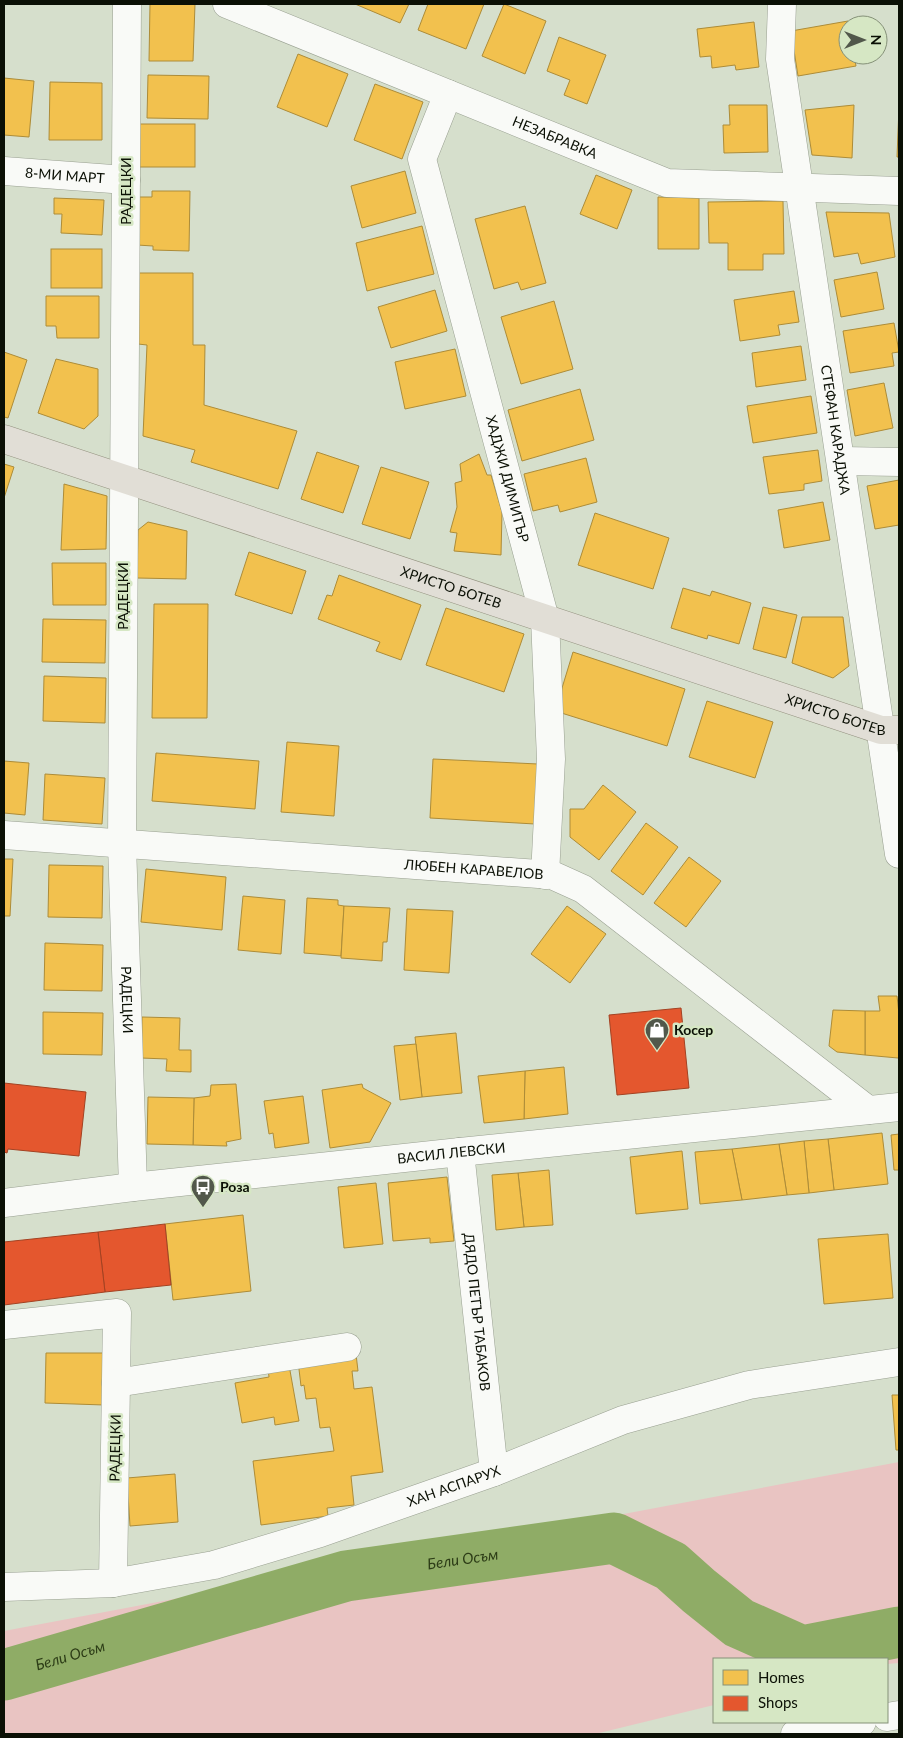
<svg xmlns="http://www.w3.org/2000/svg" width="903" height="1738" font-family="Lato,sans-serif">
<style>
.green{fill:#e9c4c2}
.homes{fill:#f2c14e;stroke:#ad8c38}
.shops{fill:#e4572e;stroke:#a34222}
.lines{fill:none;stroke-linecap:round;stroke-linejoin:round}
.river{stroke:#8fac66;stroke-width:51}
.minor-casing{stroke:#99a091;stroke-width:29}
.major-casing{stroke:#93917f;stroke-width:29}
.minor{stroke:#f9faf7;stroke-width:28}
.major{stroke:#e1ded6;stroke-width:28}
.labels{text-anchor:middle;stroke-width:5;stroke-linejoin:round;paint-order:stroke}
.street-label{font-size:14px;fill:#0b1005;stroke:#d6e7c4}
.poi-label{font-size:14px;font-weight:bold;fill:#0b1005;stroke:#d6e7c4;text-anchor:start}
.water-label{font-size:15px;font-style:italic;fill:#2d3d17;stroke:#d6e7c4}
</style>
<rect width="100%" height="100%" fill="#d6dfcc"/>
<polygon class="green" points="899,1462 899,1663 887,1664 887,1659 714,1659 714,1705 595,1734 4,1734 4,1631"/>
<g class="homes">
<polygon points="150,4 195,4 193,61 149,61"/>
<polygon points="355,4 409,4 400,23"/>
<polygon points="428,4 484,4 466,49 418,30"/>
<polygon points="504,4 546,21 525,74 482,56"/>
<polygon points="848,21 848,55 854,55 856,66 798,76 791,31"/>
<polygon points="754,22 759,67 736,70 735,65 712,68 711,56 700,57 697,29"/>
<polygon points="559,37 606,55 587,104 564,95 570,80 547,71"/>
<polygon points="298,54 348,74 327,127 277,107"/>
<polygon points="148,75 209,76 208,119 147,118"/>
<polygon points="4,78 34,81 29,137 4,135"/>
<polygon points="50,82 102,83 102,140 49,140"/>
<polygon points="375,84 423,102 402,159 354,140"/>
<polygon points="729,105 767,105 768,152 724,153 723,125 730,125"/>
<polygon points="854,105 852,158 812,155 805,110"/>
<polygon points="899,107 899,157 897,157"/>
<rect x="138" y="124" width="57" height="43"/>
<polygon points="405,171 416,213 362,228 351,186"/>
<polygon points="596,175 632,190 617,229 580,214"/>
<polygon points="152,191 190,191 189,251 153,250 153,246 137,245 137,197 152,197"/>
<polygon points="658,197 699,198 699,249 658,249"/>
<polygon points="54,198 104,200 102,235 61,233 62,214 54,214"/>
<polygon points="783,201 784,254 763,254 763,270 728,270 728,243 709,243 708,202"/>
<polygon points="525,206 546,283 521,290 518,282 494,289 475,219"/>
<polygon points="826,212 889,213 895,257 861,264 858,253 834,257"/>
<polygon points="422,226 434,274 367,291 356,243"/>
<rect x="51" y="249" width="51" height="39"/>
<polygon points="877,272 884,309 841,317 834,280"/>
<polygon points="138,273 193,273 193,345 205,345 204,405 297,431 278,489 191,462 195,450 143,436 147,345 138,344"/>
<polygon points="435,290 447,331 391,348 378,307"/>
<polygon points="794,291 799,322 778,325 780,335 740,341 734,300"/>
<polygon points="46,296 99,296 99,338 57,338 56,326 46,326"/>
<polygon points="554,301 573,369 521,384 501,317"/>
<polygon points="894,323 899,352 892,353 894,366 850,373 843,331"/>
<polygon points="801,346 806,380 756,387 752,353"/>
<polygon points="455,349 466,396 405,409 395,362"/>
<polygon points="4,352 27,360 8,418 4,417"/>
<polygon points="56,359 98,369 98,416 84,429 38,413"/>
<polygon points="884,383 893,428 855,436 847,390"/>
<polygon points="580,389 594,440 522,461 508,410"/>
<polygon points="811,396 817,433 753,443 747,406"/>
<polygon points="818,450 822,481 804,484 804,490 769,494 763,457"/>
<polygon points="317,452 359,466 343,513 301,499"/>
<polygon points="479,454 487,475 491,475 502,512 501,555 454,551 457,533 450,532 457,507 455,483 462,481 460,464"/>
<polygon points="586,458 597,502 560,512 558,505 533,511 524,474"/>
<polygon points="4,464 14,467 4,498"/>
<polygon points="381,467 429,482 410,539 362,524"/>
<polygon points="899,480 899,525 875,529 867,486"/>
<polygon points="64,484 107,496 106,549 61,550"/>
<polygon points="823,502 830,540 784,548 778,510"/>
<polygon points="595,513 669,538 653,589 578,565"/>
<polygon points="148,522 187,531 186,579 137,578 138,530"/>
<polygon points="249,552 306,571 292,614 235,595"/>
<polygon points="52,563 106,563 106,605 53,605"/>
<polygon points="339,575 421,605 401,660 376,651 380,642 318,619 327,595 332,596"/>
<polygon points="683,588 710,596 712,591 751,603 739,644 708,635 707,639 671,628"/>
<polygon points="154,604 208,604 207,718 152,718"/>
<polygon points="763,607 797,615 786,658 753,649"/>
<polygon points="446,608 524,634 504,692 426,665"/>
<polygon points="802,617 843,617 849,666 833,678 792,663"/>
<polygon points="43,619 106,620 105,663 42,662"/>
<polygon points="573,652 685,689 667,746 555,711"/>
<polygon points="44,676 106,678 105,723 43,721"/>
<polygon points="707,701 773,722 755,778 689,757"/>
<polygon points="287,742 339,746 334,816 281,812"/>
<polygon points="156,753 259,761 255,809 152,801"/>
<polygon points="433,759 538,764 535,824 430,818"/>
<polygon points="4,761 29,763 25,815 4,813"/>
<polygon points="45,774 105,778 102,824 43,820"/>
<polygon points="603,785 636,812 599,860 570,837 570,809 584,809"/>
<polygon points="646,823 678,847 643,895 611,871"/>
<polygon points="689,857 721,881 686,927 654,903"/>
<polygon points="4,859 13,859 10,916 4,916"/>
<polygon points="49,865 103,866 102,918 48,917"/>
<polygon points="146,869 226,877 222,930 141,922"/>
<polygon points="243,896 285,900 281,954 238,950"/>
<polygon points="307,898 338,900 338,905 344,906 341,956 304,953"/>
<polygon points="344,906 390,908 387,942 383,942 382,961 341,958"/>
<polygon points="567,906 606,934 570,983 531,954"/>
<polygon points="407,909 453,911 449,973 404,970"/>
<polygon points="45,943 103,945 102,991 44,990"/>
<polygon points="878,996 897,996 899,1014 899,1057 898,1058 865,1055 865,1011 880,1011"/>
<polygon points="833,1010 865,1011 865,1055 837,1052 829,1046"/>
<polygon points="43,1012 103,1013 102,1055 43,1054"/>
<polygon points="142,1017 180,1018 179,1050 191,1050 191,1072 166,1071 167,1059 141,1058"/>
<polygon points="456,1033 462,1093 422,1097 415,1037"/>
<polygon points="416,1044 422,1097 400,1100 394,1046"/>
<polygon points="564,1067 568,1114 524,1119 525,1071"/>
<polygon points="525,1071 524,1119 484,1123 478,1076"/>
<polygon points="236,1084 241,1139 226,1142 227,1146 193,1145 194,1098 210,1096 211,1085"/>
<polygon points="362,1084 363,1088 391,1103 370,1142 330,1148 322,1090"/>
<polygon points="303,1096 309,1143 275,1148 273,1133 269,1134 264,1101"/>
<polygon points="148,1097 194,1098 193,1145 147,1144"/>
<polygon points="882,1133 888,1184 834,1190 828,1139"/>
<polygon points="899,1134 899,1170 894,1170 891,1135"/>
<polygon points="828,1139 834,1190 809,1193 804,1141"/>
<polygon points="804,1141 809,1193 787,1195 779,1144"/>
<polygon points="779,1144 787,1195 742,1200 732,1149"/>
<polygon points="732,1149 742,1200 700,1204 695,1152"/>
<polygon points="682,1151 688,1209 636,1214 630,1157"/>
<polygon points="549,1170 553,1225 524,1227 518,1173"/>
<polygon points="518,1173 524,1227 496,1230 492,1175"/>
<polygon points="447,1177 454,1241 430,1243 430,1238 393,1241 388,1183"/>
<polygon points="376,1183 383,1244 344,1248 338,1187"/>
<polygon points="243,1215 251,1291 173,1300 165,1224"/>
<polygon points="888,1234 893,1298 824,1304 818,1239"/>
<polygon points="46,1353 105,1353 104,1405 45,1403"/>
<polygon points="356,1354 358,1371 352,1371 354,1389 372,1387 383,1472 351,1476 354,1505 327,1508 328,1516 261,1525 253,1461 334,1451 330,1427 320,1428 316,1398 306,1399 304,1385 301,1386 298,1361"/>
<polygon points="289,1365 299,1421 275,1425 274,1417 242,1423 235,1383 269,1377 268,1369"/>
<polygon points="892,1395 899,1395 899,1450 896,1450"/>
<polygon points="175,1474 178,1522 130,1526 127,1478"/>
</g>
<g class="shops">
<polygon points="681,1008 689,1088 617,1095 609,1015"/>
<polygon points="4,1083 86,1092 79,1156 8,1149 7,1153 4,1152"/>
<polygon points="165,1224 171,1285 105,1292 98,1232"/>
<polygon points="98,1232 105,1292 4,1305 4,1242"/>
</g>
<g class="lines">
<path class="river" id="s1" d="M4,1675L346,1576L614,1538L671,1566L699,1591L739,1623L802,1651L899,1632"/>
<defs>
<g id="minor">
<path id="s2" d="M127,4L122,844L133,1187"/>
<path id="s3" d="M227,4L667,183L899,191"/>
<path id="s4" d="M782,4L780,59L899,854"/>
<path id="s5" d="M448,94L422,159L545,619L551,759L545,875"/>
<path id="s6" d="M4,171L126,180"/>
<polyline points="842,461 899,462"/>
<path id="s7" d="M4,835L552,875L583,889L868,1110"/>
<path id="s8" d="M460,1152L494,1472"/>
<path id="s9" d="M4,1203L133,1187L460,1152L899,1107"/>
<polyline points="4,1325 117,1313 113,1583"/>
<polyline points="116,1383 347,1347"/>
<path id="s10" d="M4,1587L113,1583L214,1565L320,1533L494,1472L623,1420L749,1385L899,1362"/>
<polyline points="887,1717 899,1715"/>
<polyline points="795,1734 862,1722"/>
</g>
<g id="major">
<path id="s11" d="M4,439L881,730H899"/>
</g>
</defs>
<use href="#minor" class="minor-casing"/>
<use href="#major" class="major-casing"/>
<use href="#minor" class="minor"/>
<use href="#major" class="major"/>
</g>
<defs>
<symbol id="shop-pin" viewBox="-11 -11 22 30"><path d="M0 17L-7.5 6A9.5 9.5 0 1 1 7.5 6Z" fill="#52584b" stroke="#d6e7c4"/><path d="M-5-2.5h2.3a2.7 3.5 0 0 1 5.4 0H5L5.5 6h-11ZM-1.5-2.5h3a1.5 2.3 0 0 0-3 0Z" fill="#fff"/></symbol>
<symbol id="bus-pin" viewBox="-11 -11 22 30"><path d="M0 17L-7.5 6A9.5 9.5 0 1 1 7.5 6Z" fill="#52584b" stroke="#d6e7c4"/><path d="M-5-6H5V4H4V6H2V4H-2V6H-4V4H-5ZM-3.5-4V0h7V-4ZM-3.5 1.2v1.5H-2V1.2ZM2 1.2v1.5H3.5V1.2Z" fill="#fff"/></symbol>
</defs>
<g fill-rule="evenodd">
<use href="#shop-pin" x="643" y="1016" width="28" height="38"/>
<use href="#bus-pin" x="189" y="1173" width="28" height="38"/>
</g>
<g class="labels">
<g class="street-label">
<text dy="5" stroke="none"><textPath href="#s3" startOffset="354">НЕЗАБРАВКА</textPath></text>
<text dy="5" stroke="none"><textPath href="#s6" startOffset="61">8-МИ МАРТ</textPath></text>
<text transform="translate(126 191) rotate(-90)" y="5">РАДЕЦКИ</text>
<text dy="5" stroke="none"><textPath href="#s4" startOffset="430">СТЕФАН КАРАДЖА</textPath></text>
<text dy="5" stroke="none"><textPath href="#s5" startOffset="401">ХАДЖИ ДИМИТЪР</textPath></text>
<text dy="5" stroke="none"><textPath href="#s11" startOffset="471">ХРИСТО БОТЕВ</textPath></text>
<text transform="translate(123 596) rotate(-90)" y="5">РАДЕЦКИ</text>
<text dy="5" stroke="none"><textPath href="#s11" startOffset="876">ХРИСТО БОТЕВ</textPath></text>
<text dy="5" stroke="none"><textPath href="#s7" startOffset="471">ЛЮБЕН КАРАВЕЛОВ</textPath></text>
<text dy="5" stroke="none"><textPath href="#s2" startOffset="996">РАДЕЦКИ</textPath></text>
<text dy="5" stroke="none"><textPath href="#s9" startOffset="450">ВАСИЛ ЛЕВСКИ</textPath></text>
<text dy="5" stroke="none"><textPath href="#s8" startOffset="161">ДЯДО ПЕТЪР ТАБАКОВ</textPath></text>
<text transform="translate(115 1448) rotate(-89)" y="5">РАДЕЦКИ</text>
<text dy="5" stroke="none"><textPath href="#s10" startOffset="464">ХАН АСПАРУХ</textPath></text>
</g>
<g class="poi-label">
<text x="674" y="1035">Косер</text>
<text x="220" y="1192">Роза</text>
</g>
<g class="water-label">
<text dy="5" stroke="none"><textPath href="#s1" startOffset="474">Бели Осъм</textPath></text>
<text dy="5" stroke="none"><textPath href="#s1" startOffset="69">Бели Осъм</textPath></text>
</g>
</g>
<rect width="903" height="1738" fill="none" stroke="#0b1005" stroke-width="10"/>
<rect x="713" y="1658" width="175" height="65" fill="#d6e7c4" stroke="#859178"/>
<rect x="723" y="1670" width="25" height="15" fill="#f2c14e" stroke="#859178"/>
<text x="758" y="1683" font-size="15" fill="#0b1005">Homes</text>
<rect x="723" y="1696" width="25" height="15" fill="#e4572e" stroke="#859178"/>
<text x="758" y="1708" font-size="15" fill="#0b1005">Shops</text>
<g transform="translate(863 40) rotate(90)"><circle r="24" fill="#d6e7c4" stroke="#859178"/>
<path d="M0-4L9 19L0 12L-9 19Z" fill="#52584b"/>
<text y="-8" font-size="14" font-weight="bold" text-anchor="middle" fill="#0b1005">N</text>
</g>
</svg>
